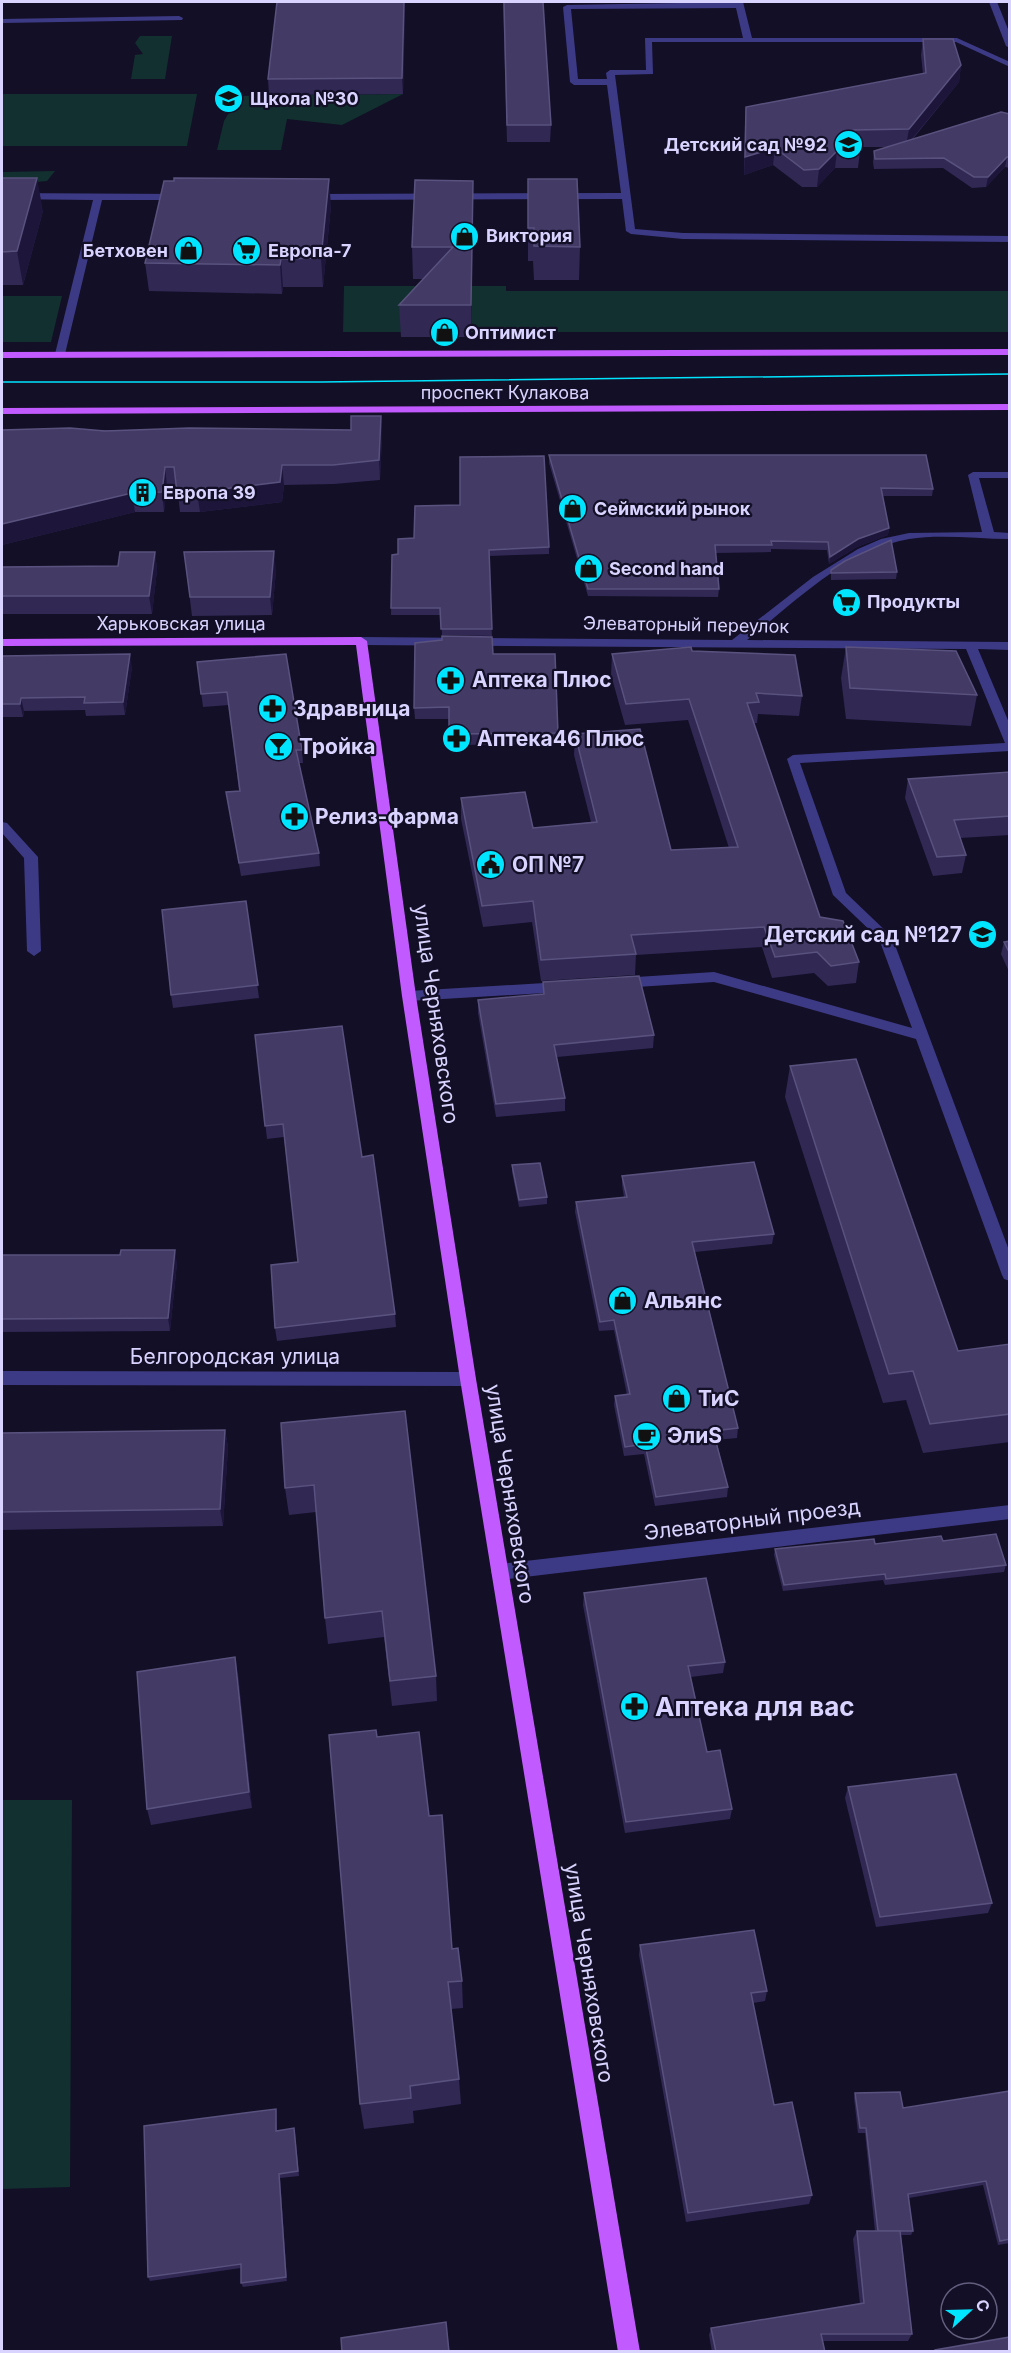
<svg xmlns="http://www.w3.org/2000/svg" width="1011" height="2353" font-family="Inter,sans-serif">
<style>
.green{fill:#12302f}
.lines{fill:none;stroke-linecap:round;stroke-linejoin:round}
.minor{fill:#3d3a85;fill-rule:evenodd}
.major{fill:#c25bff;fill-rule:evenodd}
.tram{stroke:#00e5ff;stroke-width:1.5}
.wall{fill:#312854}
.shaded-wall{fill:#1d163a}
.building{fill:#433a66;stroke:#5a527e;stroke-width:1.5}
.labels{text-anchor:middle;stroke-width:4.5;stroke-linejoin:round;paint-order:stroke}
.far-poi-label{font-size:18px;font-weight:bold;fill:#d9d4ff;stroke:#130f26;text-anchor:start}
.far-street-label{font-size:18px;fill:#d9d4ff;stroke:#130f26}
.poi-label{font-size:21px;font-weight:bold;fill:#d9d4ff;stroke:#130f26;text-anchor:start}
.street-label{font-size:21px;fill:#d9d4ff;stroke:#130f26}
.near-poi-label{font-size:26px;font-weight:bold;fill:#d9d4ff;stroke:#130f26;text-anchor:start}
</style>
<rect width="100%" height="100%" fill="#130f26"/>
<g class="green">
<polygon points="140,36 172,36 165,79 131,79 135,55 143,54 135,43"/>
<polygon points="2,94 197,94 187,146 2,146"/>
<polygon points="403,94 342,125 287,119 281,150 217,150 224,121 230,111 219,100 233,96"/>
<polygon points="55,171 47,181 2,185 2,172"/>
<polygon points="344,286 506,286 506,291 1009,291 1009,332 343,332"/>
<polygon points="2,296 62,296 51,342 2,342"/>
<polygon points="2,1800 72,1800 70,2187 2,2189"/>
</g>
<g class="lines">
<g class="minor">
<path d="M735,2H743L752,38H957L1010,62V67L956,42H652L653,74L615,75L635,229L683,233L1010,236V242L683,239L631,234L626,231L622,199L311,200L306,197L311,194L621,193L607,85H574L570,82L563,7L567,5ZM736,8L743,38H645L646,70H610L606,73L607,79H578L571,9Z"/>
<polygon points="989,2 997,2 1010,34 1010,48 1006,46"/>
<polygon points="179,16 183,18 182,20 2,23 2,19"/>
<polygon points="2,193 179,194 184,197 179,200 102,200 65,354 60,357 55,354 93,200 2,199"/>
<path d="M973,472H1010V478H979L994,532L1010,533V539C977,539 941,534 909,539C846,550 795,602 747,640L1010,642V650L978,649L1010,725V751L800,763L846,893L892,937L1010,1253V1281L1004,1279L1002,1275L916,1039L714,982L621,988L614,983L621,978L714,972L912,1028L879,939L833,895L787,759L793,755L1005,743L966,649L361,645L355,641L361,637L732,640L813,577L858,549L881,539L909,533L982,532L968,475Z"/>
<polygon points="2,822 7,823 38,857 41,951 34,956 27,951 24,858 2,833"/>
<polygon points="561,982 568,987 561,992 409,1001 402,996 409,991"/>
<polygon points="2,1371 468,1372 474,1374 476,1379 474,1384 468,1386 2,1385"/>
<polygon points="1010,1505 1010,1519 500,1580 494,1577 491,1572 494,1567 500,1564"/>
</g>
<g class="major">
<polygon points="1010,349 1010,355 2,358 2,352"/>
<polygon points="1010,404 1010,410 2,414 2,408"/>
<polygon points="361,637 367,641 416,996 476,1379 640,2352 618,2352 460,1379 402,996 356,645 2,646 2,639"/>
</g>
<polyline class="tram" points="2,382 321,382 1010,374"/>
</g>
<g class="wall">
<polygon points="503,2 543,2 551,125 550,142 507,142"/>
<polygon points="405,7 403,94 269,95 268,79"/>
<polygon points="923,39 961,65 959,82 912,140 1010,114 1010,168 1005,167 986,187 972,188 943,168 874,169 873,162 874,151 889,147 859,147 860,151 858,168 835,168 817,187 802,187 773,165 744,175 745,124 746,107 923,74 921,55"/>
<polygon points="2,178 43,211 23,285 2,285"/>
<polygon points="528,179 580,247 579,280 534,280 533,261 528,261"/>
<polygon points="473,181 471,337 401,337 399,305 424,279 413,279 412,247"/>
<polygon points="331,206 323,287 283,287 282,294 149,291 145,263"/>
<polygon points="381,416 382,436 380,480 334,484 284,485 282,502 200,512 180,512 177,486 167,486 164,512 135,512 2,545 2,430 351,430"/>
<polygon points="549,455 933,489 932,496 883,496 889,528 888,535 857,547 829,564 827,550 771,549 771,552 715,553 719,589 718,597 588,596 549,463"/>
<polygon points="549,547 549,554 489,556 492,636 442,635 441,615 391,615 392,555"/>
<polygon points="155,552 157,570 152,614 2,614 2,567 118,566"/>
<polygon points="184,552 276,570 272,615 192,616"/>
<polygon points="831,570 897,572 896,579 831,580"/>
<polygon points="846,647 977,695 971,726 846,719 841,678"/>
<polygon points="692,651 802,696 799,716 758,714 757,723 754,723 820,917 859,962 856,983 828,986 814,973 772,978 762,947 636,955 635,975 541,981 532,922 483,927 461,819 461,798 533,828 591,822 574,755 575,734 671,850 729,848 688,720 625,725 611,675 612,654"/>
<polygon points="493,654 558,733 558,744 450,745 449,719 415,719 414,708"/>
<polygon points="2,656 132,667 125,715 86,716 85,710 24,711 23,717 2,717"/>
<polygon points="197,662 302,750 303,763 299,763 319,853 320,866 241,876 226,792 239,791 229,705 203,707"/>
<polygon points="1010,772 1010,835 960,838 966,855 962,873 933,876 905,798 908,779"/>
<polygon points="246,901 259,998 173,1008 171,995"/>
<polygon points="1010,941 1010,974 1001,954 1004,942"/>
<polygon points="543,982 654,1035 653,1048 557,1057 565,1098 565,1111 496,1117 478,1013 478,1000 543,994"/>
<polygon points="255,1035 362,1157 395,1314 396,1327 277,1341 275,1328 298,1262 284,1137 267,1139"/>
<polygon points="790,1066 958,1351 1010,1344 1010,1442 923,1453 906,1400 883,1403 785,1097"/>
<polygon points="512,1165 547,1197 547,1204 519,1207 512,1172"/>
<polygon points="622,1176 774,1234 772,1244 695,1252 738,1428 737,1438 716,1440 728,1487 727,1497 655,1506 644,1454 624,1456 614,1405 615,1396 627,1395 614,1330 599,1331 575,1212 576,1202 624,1197 622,1185"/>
<polygon points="2,1255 120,1255 177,1263 170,1331 2,1332"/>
<polygon points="281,1423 436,1676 437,1701 392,1706 384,1637 328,1644 325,1618 316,1512 289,1515 285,1488"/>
<polygon points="225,1430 228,1447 223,1526 2,1530 2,1433"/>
<polygon points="943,1541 1006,1565 1004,1572 885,1585 883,1580 783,1591 774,1555 775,1549"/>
<polygon points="584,1593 725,1662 723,1673 691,1677 707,1752 732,1809 730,1819 625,1833 583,1605"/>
<polygon points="238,1674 252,1808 151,1825 147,1809"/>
<polygon points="377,1737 429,1816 452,1949 462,1981 463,2008 451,2009 459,2079 461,2104 413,2111 414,2123 364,2129 360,2104"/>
<polygon points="848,1787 992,1903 988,1913 876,1927 845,1798"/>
<polygon points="640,1945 767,1991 765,2001 753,2003 774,2105 812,2195 809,2204 686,2222 639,1955"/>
<polygon points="1010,2091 1010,2243 998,2245 983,2185 909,2198 913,2231 911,2235 901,2235 912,2334 908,2341 823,2341 825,2352 712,2352 709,2335 711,2328 860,2304 853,2239 857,2231 875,2231 865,2133 858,2133 854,2098 855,2093 903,2108"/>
<polygon points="276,2109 277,2131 295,2132 299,2176 280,2178 287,2281 243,2287 241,2283 241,2268 150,2281 148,2277"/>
</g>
<g class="shaded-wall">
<polygon points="404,2 405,7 403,94 402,78"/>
<polygon points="961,65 959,82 906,146 909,129"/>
<polygon points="775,148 773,165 744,175 745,157"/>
<polygon points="837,151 835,168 817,187 819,169"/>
<polygon points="1007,157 1005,167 986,187 988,177"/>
<polygon points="37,178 43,211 23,285 17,251"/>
<polygon points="329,179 331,206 323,287 321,258"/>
<polygon points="473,181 473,212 471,337 471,305"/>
<polygon points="281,259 283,287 282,294 280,265"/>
<polygon points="381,416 382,436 380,480 379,460"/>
<polygon points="282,465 284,485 282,502 200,512 197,492"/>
<polygon points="165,467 167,486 164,512 162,492"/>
<polygon points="132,493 135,512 2,545 2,524"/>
<polygon points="889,528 888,535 857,547 829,564 830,557 858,539"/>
<polygon points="274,551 276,570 272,615 270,597"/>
<polygon points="155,552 157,570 152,614 149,596"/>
<polygon points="130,654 132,667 125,715 123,702"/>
<polygon points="21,698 24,711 23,717 20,704"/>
<polygon points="175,1250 177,1263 170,1331 168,1318"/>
<polygon points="225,1430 228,1447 223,1526 220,1509"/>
<polygon points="235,1657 238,1674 252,1808 249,1792"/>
<polygon points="279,2174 280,2178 287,2281 286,2277"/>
</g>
<g class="building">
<polygon points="277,2 404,2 402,78 268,79"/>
<polygon points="504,2 543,2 551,125 507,125"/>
<polygon points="923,39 953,39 961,65 909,129 854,130 860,151 837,151 819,169 804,170 775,148 745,157 746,107 926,73"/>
<polygon points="1001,112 1010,114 1010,157 1007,157 988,177 974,177 944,158 875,159 874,151"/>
<polygon points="2,178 37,178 17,251 2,252"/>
<polygon points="174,178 329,179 321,258 281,259 280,265 145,263 164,181 174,181"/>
<polygon points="528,179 577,179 580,247 534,246 534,228 528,228"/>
<polygon points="415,180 473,181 471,305 399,305 453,247 412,247"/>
<polygon points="351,416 381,416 379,460 333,465 282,465 280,482 197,492 177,492 174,467 165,467 162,492 132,493 2,524 2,430 70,428 105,431 189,428 351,430"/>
<polygon points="549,455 926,455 933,489 881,488 889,528 858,539 830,557 828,542 771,541 772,545 715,545 719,589 588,589"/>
<polygon points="544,456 549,547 489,550 492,629 441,629 440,608 391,608 392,555 398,554 398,539 414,538 415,506 460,505 460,457"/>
<polygon points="891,540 897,572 831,573 831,570 845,561"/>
<polygon points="274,551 270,597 190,597 184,552"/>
<polygon points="120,552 155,552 149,596 2,596 2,567 118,566"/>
<polygon points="442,636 492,637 493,654 555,654 558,733 449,734 449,707 414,708 415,643 442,640"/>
<polygon points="691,647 692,651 795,655 802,696 756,693 759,702 747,703 820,917 843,921 859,962 831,966 817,952 775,957 764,927 631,935 636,954 541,960 533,901 482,906 461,798 525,792 533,828 597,822 575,734 640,729 671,850 738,847 689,699 626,704 612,654"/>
<polygon points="846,647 956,651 977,695 850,688"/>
<polygon points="130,654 123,702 84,703 85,697 21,698 20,704 2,704 2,656"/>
<polygon points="286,654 302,750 296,750 319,853 239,863 226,792 240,791 227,692 201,694 197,662"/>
<polygon points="1010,772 1010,816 954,820 966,855 937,857 908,779"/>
<polygon points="246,901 258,985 171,995 162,910"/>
<polygon points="1010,941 1010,954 1004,942"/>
<polygon points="639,976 654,1035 554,1045 565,1098 496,1104 478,1000 544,994 543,982"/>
<polygon points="342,1026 362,1157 373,1155 395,1314 275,1328 271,1265 298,1262 283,1124 265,1126 255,1035"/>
<polygon points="856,1059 958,1351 1010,1344 1010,1414 930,1424 913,1371 889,1374 790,1066"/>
<polygon points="754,1162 774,1234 692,1242 738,1428 713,1431 728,1487 656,1497 645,1444 625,1447 615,1396 630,1394 614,1320 600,1322 576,1202 627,1197 622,1176"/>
<polygon points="540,1163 547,1197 519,1200 512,1165"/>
<polygon points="121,1250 175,1250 168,1318 2,1319 2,1255 120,1255"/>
<polygon points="405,1411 436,1676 390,1681 382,1611 325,1618 314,1485 285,1488 281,1423"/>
<polygon points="225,1430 220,1509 2,1512 2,1433"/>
<polygon points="996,1534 1006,1565 886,1579 885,1574 784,1585 775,1549 874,1539 875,1544 941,1536 943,1541"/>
<polygon points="706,1578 725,1662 688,1666 707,1752 720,1750 732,1809 626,1822 584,1593"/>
<polygon points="235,1657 249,1792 147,1809 137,1672"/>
<polygon points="376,1730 377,1737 419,1732 429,1816 442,1815 452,1949 458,1948 462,1981 448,1982 459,2079 410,2086 411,2098 360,2104 329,1735"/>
<polygon points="956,1774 992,1903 880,1917 848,1787"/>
<polygon points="754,1930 767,1991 751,1993 774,2105 792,2102 812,2195 688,2213 640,1945"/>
<polygon points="1010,2091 1010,2239 1000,2241 986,2181 908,2194 913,2231 878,2231 866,2128 860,2128 855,2093 900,2092 903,2108"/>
<polygon points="276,2109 276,2131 294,2128 298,2171 279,2174 286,2277 241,2283 241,2264 148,2277 144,2126"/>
<polygon points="857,2231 900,2231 912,2334 821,2334 825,2352 716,2352 711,2328 864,2303"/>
<polygon points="446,2322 449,2352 342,2352 341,2338"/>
<polygon points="1010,2337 1010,2352 935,2352 935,2350"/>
</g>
<defs>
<symbol id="school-disc" viewBox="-11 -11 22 22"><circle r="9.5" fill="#00e5ff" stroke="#130f26"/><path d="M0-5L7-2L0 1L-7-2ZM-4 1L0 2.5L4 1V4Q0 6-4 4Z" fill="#111"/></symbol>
<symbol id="shop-disc" viewBox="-11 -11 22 22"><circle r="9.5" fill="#00e5ff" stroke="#130f26"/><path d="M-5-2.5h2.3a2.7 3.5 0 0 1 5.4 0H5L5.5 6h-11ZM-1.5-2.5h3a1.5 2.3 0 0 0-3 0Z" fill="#111"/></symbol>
<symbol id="supermarket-disc" viewBox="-11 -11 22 22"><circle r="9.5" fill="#00e5ff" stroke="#130f26"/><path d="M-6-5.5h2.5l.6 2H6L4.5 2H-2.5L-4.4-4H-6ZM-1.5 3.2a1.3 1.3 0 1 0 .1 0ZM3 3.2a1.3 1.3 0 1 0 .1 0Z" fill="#111"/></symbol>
<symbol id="building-disc" viewBox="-11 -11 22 22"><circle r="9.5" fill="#00e5ff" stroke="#130f26"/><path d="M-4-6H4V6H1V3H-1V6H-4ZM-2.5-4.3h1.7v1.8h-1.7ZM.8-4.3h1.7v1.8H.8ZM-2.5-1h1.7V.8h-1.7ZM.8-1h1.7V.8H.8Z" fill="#111"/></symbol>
<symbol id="pharmacy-disc" viewBox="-11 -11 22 22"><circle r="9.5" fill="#00e5ff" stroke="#130f26"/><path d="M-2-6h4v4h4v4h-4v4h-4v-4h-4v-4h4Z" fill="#111"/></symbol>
<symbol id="bar-disc" viewBox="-11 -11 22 22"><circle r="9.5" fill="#00e5ff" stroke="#130f26"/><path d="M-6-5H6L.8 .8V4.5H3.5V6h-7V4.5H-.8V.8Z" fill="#111"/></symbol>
<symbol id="civic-disc" viewBox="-11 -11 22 22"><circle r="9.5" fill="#00e5ff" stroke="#130f26"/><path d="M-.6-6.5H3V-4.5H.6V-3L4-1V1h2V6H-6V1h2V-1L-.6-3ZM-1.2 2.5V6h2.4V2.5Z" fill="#111"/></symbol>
<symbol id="cafe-disc" viewBox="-11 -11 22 22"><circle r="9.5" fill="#00e5ff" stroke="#130f26"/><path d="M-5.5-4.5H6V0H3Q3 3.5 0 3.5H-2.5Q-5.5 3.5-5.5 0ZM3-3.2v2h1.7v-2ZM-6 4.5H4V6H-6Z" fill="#111"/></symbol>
</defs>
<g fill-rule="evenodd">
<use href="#school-disc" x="212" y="82" width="33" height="33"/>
<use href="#school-disc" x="832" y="128" width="33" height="33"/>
<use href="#shop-disc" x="448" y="220" width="33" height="33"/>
<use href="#shop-disc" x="172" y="234" width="33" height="33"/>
<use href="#supermarket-disc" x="230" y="234" width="33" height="33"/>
<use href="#shop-disc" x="428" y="316" width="33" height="33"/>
<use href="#building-disc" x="126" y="476" width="33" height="33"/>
<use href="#shop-disc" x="556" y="492" width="33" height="33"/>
<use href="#shop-disc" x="572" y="552" width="33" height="33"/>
<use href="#supermarket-disc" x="830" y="586" width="33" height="33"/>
<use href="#pharmacy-disc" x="434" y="664" width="33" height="33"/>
<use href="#pharmacy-disc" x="256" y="692" width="33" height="33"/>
<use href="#pharmacy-disc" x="440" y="722" width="33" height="33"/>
<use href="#bar-disc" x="262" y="730" width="33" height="33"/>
<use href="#pharmacy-disc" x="278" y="800" width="33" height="33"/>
<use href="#civic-disc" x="474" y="848" width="33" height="33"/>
<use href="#school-disc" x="966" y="918" width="33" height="33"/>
<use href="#shop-disc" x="606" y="1284" width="33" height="33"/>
<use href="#shop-disc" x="660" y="1382" width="33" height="33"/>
<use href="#cafe-disc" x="630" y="1420" width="33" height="33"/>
<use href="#pharmacy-disc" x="618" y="1690" width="33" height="33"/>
</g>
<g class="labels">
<g class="far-poi-label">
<text x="250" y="105">Щкола №30</text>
<text x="827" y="151" text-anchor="end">Детский сад №92</text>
<text x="486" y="242">Виктория</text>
<text x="168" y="257" text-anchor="end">Бетховен</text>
<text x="268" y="257">Европа-7</text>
<text x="465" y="339">Оптимист</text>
<text x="163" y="499">Европа 39</text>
<text x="594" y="515">Сеймский рынок</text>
<text x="609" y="575">Second hand</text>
<text x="867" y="608">Продукты</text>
</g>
<g class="far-street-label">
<text x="505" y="399">проспект Кулакова</text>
<text x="181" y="630">Харьковская улица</text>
<text transform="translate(686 625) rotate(1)" y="6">Элеваторный переулок</text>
</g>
<g class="poi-label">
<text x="472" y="687">Аптека Плюс</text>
<text x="293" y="716">Здравница</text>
<text x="477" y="746">Аптека46 Плюс</text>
<text x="299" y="754">Тройка</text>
<text x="315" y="824">Релиз-фарма</text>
<text x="512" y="872">ОП №7</text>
<text x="962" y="942" text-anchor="end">Детский сад №127</text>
<text x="644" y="1308">Альянс</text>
<text x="698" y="1406">ТиС</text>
<text x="667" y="1443">ЭлиS</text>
</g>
<g class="street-label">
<text transform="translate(436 1014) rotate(82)" y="7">улица Черняховского</text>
<text x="235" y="1364">Белгородская улица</text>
<text transform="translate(510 1494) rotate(81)" y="7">улица Черняховского</text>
<text transform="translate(752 1520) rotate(-7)" y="7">Элеваторный проезд</text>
<text transform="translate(589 1973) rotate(81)" y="7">улица Черняховского</text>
</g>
<g class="near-poi-label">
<text x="655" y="1716">Аптека для вас</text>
</g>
</g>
<rect width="1011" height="2353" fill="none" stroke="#d9d4ff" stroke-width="6"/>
<g transform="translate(969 2311) rotate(68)"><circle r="28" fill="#130f26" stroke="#625e7d" stroke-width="1.5"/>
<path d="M0-4.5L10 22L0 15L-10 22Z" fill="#00e5ff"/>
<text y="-9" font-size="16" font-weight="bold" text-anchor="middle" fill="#d9d4ff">С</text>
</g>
</svg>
